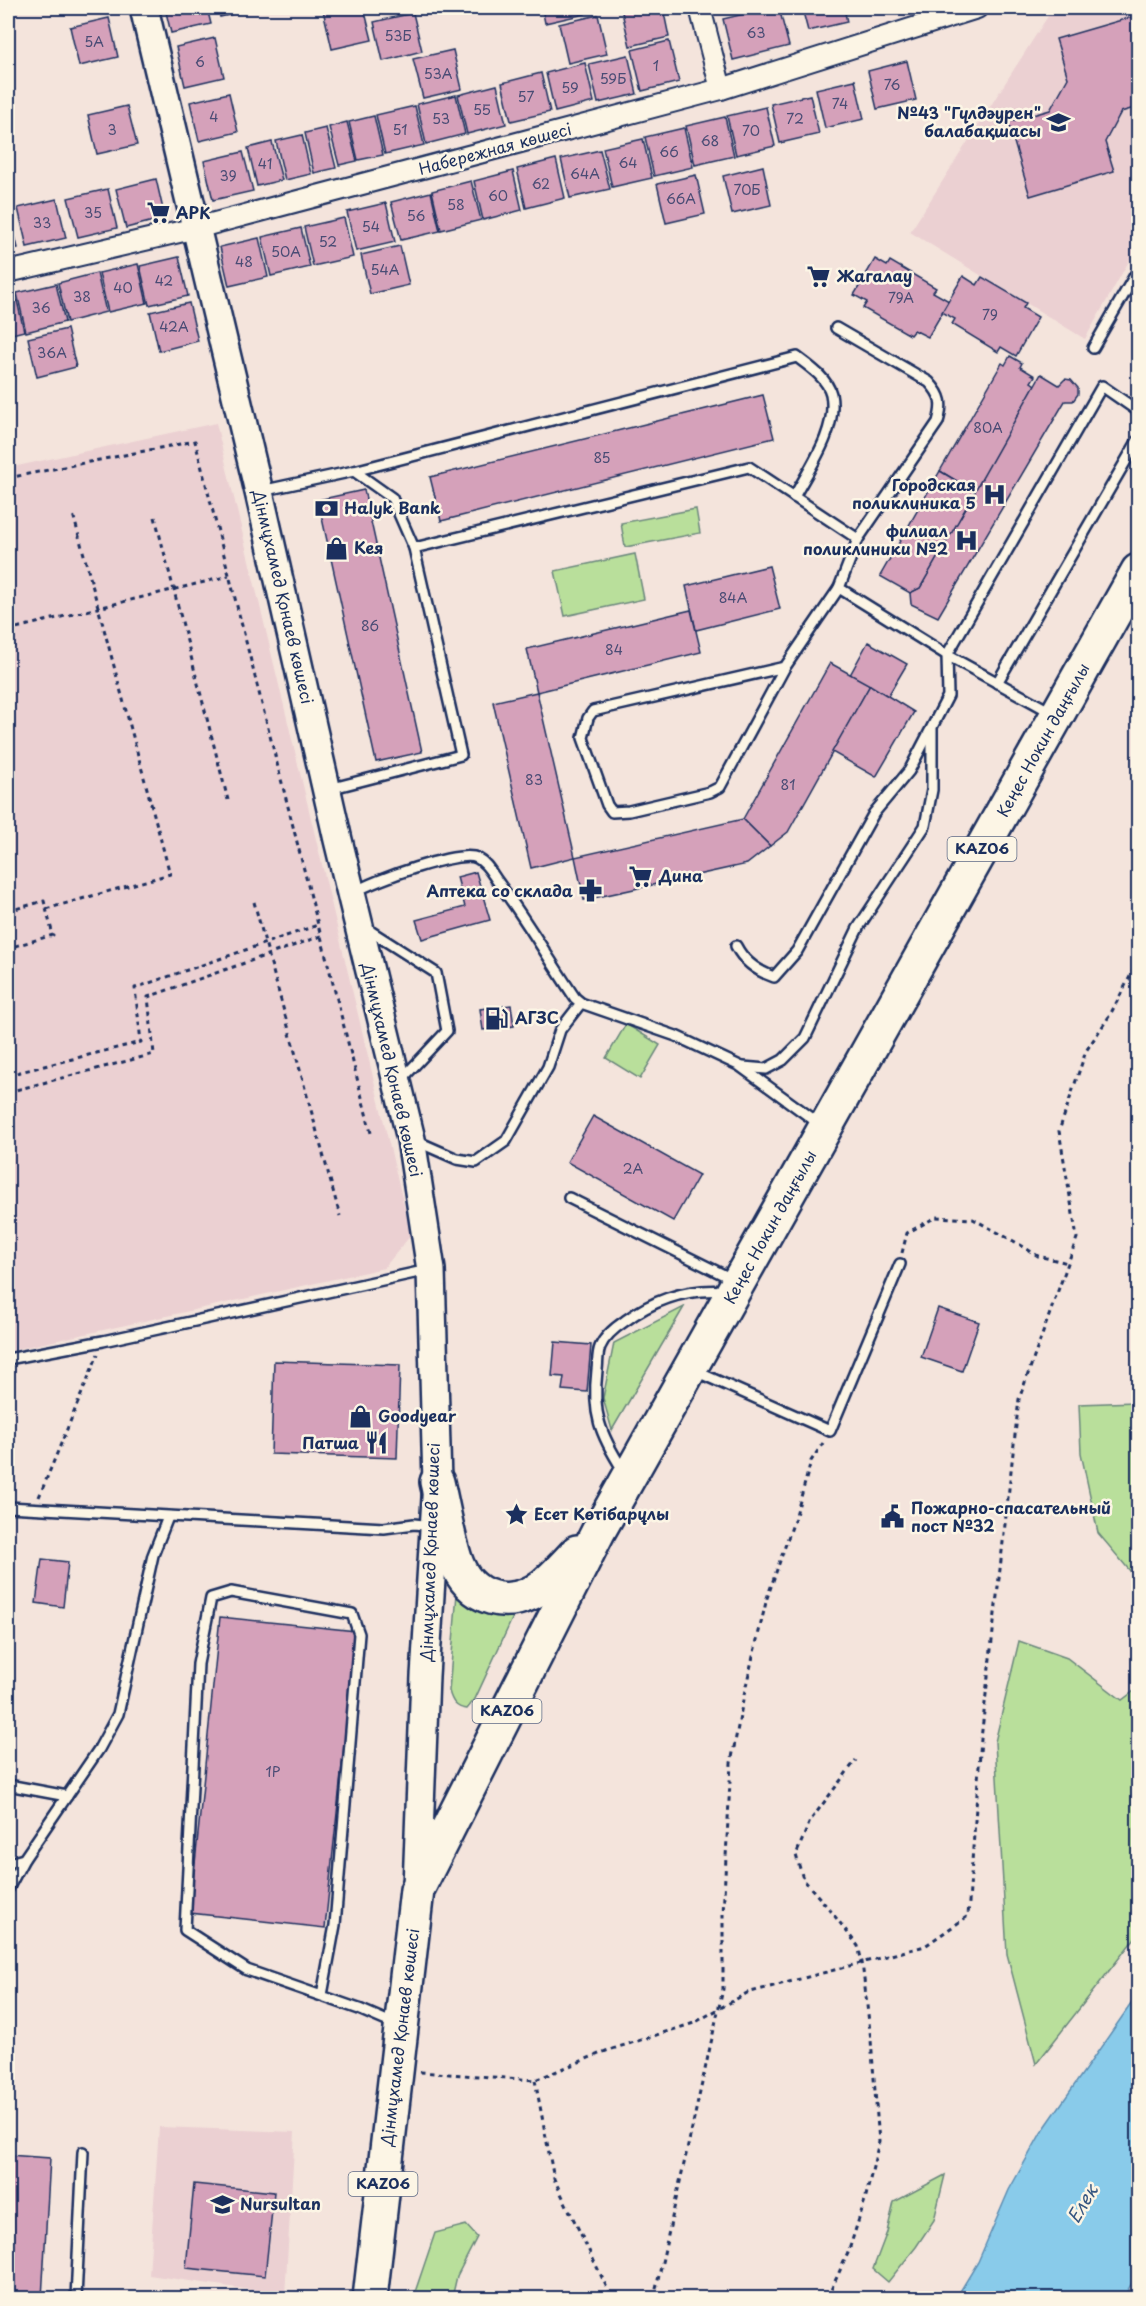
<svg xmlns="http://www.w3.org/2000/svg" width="1146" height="2306" font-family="'Playpen Sans',sans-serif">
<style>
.built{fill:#ebd0d2}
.green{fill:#b9df9b;stroke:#6a877c;stroke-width:1.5}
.water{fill:#89cbea;stroke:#5d8db2;stroke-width:1.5}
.building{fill:#d5a1ba;stroke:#1b2f5e;stroke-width:1.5}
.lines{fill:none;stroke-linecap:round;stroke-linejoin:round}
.lane-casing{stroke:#1b2f5e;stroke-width:14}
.street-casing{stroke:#1b2f5e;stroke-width:24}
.secondary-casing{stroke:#1b2f5e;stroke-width:32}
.highway-casing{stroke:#1b2f5e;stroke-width:38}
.path{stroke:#1b2f5e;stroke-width:3;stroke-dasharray:4.5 4.5;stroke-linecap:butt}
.lane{stroke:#fcf5e5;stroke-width:9}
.street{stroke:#fcf5e5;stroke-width:20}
.secondary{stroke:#fcf5e5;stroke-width:27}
.highway{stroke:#fcf5e5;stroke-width:33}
.labels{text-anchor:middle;stroke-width:5;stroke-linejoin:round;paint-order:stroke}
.number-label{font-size:14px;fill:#4a4c75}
.shield{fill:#fcf5e5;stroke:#5e6a86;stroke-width:1.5}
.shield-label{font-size:15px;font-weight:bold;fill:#1b2f5e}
.poi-label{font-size:16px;font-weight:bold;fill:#1b2f5e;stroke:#fcf5e5;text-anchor:start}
.street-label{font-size:16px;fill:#1b2f5e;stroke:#fcf5e5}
.water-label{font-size:18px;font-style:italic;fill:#365681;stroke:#fcf5e5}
</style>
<rect width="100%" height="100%" fill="#f4e4dc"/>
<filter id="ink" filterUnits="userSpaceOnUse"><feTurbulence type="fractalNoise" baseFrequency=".0167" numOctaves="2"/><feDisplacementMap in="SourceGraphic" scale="12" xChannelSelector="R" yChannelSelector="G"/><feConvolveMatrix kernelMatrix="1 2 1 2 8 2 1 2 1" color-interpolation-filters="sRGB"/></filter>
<g filter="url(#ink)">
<g class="built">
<polygon points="1062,8 1138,8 1138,245 1085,339 910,232 1050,13"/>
<polygon points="216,423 411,1235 384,1268 8,1351 8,468"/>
<polygon points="159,2127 295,2132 285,2295 149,2275"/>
</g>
<g class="green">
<polygon points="696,509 700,533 625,547 621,523"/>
<polygon points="635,554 644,599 565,616 555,571"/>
<polygon points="626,1024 660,1045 640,1079 606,1058"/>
<polygon points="684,1307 612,1430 603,1398 614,1343"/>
<polygon points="1138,1388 1138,1594 1136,1578 1098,1533 1081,1453 1079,1404 1136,1402"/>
<path d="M458,1581L518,1606L475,1699L467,1709C456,1708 452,1702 449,1691Z"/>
<polygon points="1019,1641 1067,1658 1122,1700 1138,1688 1138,1934 1036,2064 1007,1954 995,1742"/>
<polygon points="945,2175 934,2220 916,2247 888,2282 873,2269 887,2232 894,2202"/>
<polygon points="466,2225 477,2237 457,2276 452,2298 413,2298 435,2233"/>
</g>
<polygon class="water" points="1138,1994 1138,2273 1123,2298 956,2298 978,2262 1009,2190 1041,2133"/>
<g class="building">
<polygon points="8,8 31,8 9,12"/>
<polygon points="165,8 207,8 211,24 171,33"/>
<polygon points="218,8 259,8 220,17"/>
<polygon points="335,8 364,8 372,40 332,49 323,10"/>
<polygon points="542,8 583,8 585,14 545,23"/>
<polygon points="621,8 663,8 669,37 630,46"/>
<polygon points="769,8 779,8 789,46 733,60 723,19"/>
<polygon points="802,8 844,8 847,22 808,31"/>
<polygon points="413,13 422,51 383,61 374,22"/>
<polygon points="598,15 607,54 568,63 559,24"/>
<polygon points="1132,17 1138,41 1138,107 1121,112 1105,142 1114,171 1030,196 1008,122 1050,110 1068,78 1056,39"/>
<polygon points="109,18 118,57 79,66 70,27"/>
<polygon points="215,38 224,77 185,86 176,47"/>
<polygon points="669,41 679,82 642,91 632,50"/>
<polygon points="453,50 462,89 423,98 413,59"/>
<polygon points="628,55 637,94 598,103 589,64"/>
<polygon points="907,61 916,100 877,109 868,71"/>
<polygon points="585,63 594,102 555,112 546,73"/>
<polygon points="541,73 550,112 511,121 502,83"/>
<polygon points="855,80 864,119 825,128 816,89"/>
<polygon points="497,85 506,124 467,134 458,95"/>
<polygon points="229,93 238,132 199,141 190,102"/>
<polygon points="456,95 465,134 426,144 417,104"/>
<polygon points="810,95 819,134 780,143 771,104"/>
<polygon points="127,106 137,145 97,154 88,115"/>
<polygon points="415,106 424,145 385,154 376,115"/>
<polygon points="766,107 775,146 736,155 727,116"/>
<polygon points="374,116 383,155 358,160 349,122"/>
<polygon points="725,117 734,156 695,165 686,126"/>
<polygon points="347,122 357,161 339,165 329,127"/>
<polygon points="326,128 336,168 314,173 305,133"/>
<polygon points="684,128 693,167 654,176 645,137"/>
<polygon points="302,135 311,174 285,180 276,141"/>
<polygon points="643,139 652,178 612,187 603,148"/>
<polygon points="272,142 282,180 257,186 248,148"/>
<polygon points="600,150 610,189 570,198 561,159"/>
<polygon points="243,152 253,191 213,200 204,161"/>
<polygon points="556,159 565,198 526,208 517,169"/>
<polygon points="763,166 771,205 732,214 723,176"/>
<polygon points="513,171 522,210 483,220 474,181"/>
<polygon points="696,175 705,214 666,223 657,184"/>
<polygon points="156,179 165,218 126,228 116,189"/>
<polygon points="471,181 481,220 441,230 432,191"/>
<polygon points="108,189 117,228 78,237 68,198"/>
<polygon points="431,192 440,231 401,240 391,202"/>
<polygon points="57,199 66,238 27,247 18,208"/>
<polygon points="386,203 395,242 356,251 347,212"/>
<polygon points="8,209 18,248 8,250"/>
<polygon points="344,218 353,257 313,266 304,227"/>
<polygon points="301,228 310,267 271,276 262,237"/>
<polygon points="259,238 268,277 229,286 220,247"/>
<polygon points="400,246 409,285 370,294 361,255"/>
<polygon points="179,257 188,296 149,305 140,266"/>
<polygon points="875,259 887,266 890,261 936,288 933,292 949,301 928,337 914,330 910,335 863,308 867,302 854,295"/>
<polygon points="138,264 147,303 108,312 99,273"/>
<polygon points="97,273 106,312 67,322 58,283"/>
<polygon points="963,276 977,285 982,277 1026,303 1023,308 1038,317 1016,356 1001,347 998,352 952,324 955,319 942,312"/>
<polygon points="56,284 65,322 26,332 17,293"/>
<polygon points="15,292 24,331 8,335 8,294"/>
<polygon points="189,303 198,341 159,351 150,312"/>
<polygon points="67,329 76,367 37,377 28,338"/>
<polygon points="1010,356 1022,363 1020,367 1035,376 1031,382 1035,385 975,492 940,471 1002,363 1005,365"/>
<polygon points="1041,374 1059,385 1065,379 1071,380 1078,388 1078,394 1073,401 1065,401 938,617 911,604 910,593 920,588"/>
<polygon points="763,395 774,438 441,521 430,477"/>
<polygon points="940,471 975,492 920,588 910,593 880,576"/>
<polygon points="364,490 422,752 376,762 318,500"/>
<polygon points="769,566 780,609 696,630 686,586"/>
<polygon points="691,610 701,652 537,692 527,649"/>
<polygon points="868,642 907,664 888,696 850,675"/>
<polygon points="830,663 870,685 788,832 770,846 743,819"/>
<polygon points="870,685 914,712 876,777 832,752"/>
<polygon points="537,692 575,857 531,868 493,702"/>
<polygon points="743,819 770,846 747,864 584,900 575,857"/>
<polygon points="476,872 490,920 422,939 416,920 465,907 457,877"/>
<polygon points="511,1005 514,1026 483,1030 480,1009"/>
<polygon points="593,1116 699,1175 673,1221 567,1162"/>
<polygon points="938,1308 979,1322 962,1371 921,1357"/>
<polygon points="555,1342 591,1345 587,1392 562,1390 564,1377 552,1376"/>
<polygon points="274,1361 400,1365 397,1458 271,1454"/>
<polygon points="42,1559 68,1562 63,1607 36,1603"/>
<polygon points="220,1617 356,1631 325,1928 190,1913"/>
<polygon points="8,2155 50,2158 42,2298 8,2298"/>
<polygon points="194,2184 274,2192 265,2276 186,2268"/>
</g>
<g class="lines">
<defs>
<g id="lane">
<path d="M836,328L929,382C942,396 943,404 938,422L858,539"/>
<polyline points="1093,348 1138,270"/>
<path d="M261,491L354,471L797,357C809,366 827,378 831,394C838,430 810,467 794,497"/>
<polyline points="414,548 749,467 858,539 839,588 947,655 1102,386 1138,411"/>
<polyline points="785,667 593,711 588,718 583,738 607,805 612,812 629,811 710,792 720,787 785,667 839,588"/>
<polyline points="997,683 1138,440"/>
<polyline points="329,789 461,755 414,548 392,498 354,471"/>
<path d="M355,892C372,881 460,849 477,858C487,863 492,874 498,882C526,920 549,959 575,998L581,1003L676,1036L740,1066L821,1125"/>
<polyline points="367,929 436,973 447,1031 401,1080"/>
<path d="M736,946C744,962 757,971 774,977L797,951L874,813L909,771L932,727L948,696L947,655L1051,712"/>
<polyline points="743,1067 766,1069 783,1060 805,1038 858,928 925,826 932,790 932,729"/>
<polyline points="416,1141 457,1159 476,1162 506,1141 548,1067 560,1030 581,1003"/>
<polyline points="569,1198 734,1280"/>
<polyline points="8,1359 103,1341 428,1270"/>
<polyline points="695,1371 830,1431 900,1264"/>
<path d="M623,1470C600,1434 592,1414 597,1370C598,1364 597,1354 600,1347C604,1337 616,1327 625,1321C655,1299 687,1288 725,1291"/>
<polyline points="8,1507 384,1528 414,1524 433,1526"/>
<polyline points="8,1785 67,1796"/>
<polyline points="8,1863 24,1859"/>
<polyline points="8,1889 24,1859 99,1749 118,1714 153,1555 168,1517"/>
<polyline points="322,1995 335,1925 359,1634 352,1614 231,1592 211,1598 198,1664 185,1930 247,1970 359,2009 396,2025"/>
<polyline points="76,2298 83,2152"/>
</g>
<g id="street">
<polyline points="700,8 721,89"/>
<polyline points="8,272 196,228 721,89 977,8"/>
</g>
<polyline id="secondary" points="144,8 259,492 338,840 411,1139 431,1270 437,1482 425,1676 417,1887"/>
<g id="highway">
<path d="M437,1482C443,1507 447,1534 455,1559C469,1601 510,1611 544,1585C556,1575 567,1563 577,1552"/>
<polyline points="370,2298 417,1890 598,1532 1138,571"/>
</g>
</defs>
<use href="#lane" class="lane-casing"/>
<use href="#street" class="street-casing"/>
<use href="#secondary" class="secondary-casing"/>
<use href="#highway" class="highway-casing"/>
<g class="path">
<polyline points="8,478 195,441 371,1133"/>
<polyline points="155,517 228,800"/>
<polyline points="8,630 229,576"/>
<polyline points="254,902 340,1216"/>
<polyline points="46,909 170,874 73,514"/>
<polyline points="8,911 44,901 53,935 8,948"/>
<polyline points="8,1067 9,1075"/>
<polyline points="8,1075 141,1042 135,988 318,925"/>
<polyline points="8,1092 154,1054 148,997 321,936"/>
<polyline points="902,1253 907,1233 936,1217 973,1219 1019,1244 1038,1256 1068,1263"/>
<polyline points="39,1497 98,1354"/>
<polyline points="420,2072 535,2080 606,2051 694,2023 747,1993 925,1946 968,1916 981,1739 1019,1399 1077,1238 1059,1131 1086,1051 1110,1015 1138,961"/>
<polyline points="535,2080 554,2179 612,2298"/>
<polyline points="654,2298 723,1989 723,1914 731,1763 745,1690 767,1598 796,1515 811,1461 823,1443"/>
<polyline points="830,2298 830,2292 848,2253 865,2200 879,2142 871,2040 862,1962 858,1946 830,1910 803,1879 796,1855 810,1821 856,1760"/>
</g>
<use href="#lane" class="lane"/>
<use href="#street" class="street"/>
<use href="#secondary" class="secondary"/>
<use href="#highway" class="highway"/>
</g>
</g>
<defs>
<symbol id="school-bare" viewBox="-9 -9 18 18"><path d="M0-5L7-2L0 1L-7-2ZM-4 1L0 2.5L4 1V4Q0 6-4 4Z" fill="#1b2f5e" stroke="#fcf5e5" stroke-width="2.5" paint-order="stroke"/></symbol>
<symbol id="supermarket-bare" viewBox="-9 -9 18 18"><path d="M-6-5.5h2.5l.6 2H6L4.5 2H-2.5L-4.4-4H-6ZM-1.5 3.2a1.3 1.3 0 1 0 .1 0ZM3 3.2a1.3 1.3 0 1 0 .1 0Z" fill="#1b2f5e" stroke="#fcf5e5" stroke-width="2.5" paint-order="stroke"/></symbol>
<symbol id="hospital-bare" viewBox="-9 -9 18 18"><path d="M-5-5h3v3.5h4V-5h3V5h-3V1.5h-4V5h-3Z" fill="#1b2f5e" stroke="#fcf5e5" stroke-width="2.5" paint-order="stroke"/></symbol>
<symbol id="bank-bare" viewBox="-9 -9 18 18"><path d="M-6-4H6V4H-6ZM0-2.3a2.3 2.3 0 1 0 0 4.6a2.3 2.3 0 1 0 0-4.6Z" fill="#1b2f5e" stroke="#fcf5e5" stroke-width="2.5" paint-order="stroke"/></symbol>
<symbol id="shop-bare" viewBox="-9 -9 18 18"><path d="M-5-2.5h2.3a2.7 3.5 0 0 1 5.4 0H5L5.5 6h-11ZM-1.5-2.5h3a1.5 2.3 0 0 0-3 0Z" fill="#1b2f5e" stroke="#fcf5e5" stroke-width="2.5" paint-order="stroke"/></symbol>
<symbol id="pharmacy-bare" viewBox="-9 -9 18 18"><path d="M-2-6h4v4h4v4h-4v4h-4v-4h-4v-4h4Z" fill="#1b2f5e" stroke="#fcf5e5" stroke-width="2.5" paint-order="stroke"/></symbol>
<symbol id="fuel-bare" viewBox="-9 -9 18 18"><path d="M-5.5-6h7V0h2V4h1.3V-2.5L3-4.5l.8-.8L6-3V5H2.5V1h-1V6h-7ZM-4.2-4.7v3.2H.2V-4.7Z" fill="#1b2f5e" stroke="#fcf5e5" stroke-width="2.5" paint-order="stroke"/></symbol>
<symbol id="restaurant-bare" viewBox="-9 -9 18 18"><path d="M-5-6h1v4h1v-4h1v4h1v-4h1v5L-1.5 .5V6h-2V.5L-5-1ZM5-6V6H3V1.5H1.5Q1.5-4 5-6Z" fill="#1b2f5e" stroke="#fcf5e5" stroke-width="2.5" paint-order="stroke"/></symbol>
<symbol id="sight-bare" viewBox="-9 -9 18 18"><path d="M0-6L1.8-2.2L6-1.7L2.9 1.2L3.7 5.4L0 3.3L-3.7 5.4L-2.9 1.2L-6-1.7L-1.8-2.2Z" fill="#1b2f5e" stroke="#fcf5e5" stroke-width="2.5" paint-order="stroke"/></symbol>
<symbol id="civic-bare" viewBox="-9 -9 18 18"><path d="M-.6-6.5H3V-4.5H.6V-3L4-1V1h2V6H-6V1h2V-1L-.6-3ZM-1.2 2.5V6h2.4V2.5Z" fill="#1b2f5e" stroke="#fcf5e5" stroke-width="2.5" paint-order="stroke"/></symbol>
</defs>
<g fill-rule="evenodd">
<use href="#school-bare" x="1042" y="106" width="33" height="33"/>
<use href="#supermarket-bare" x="142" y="196" width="33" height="33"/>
<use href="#supermarket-bare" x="802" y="260" width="33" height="33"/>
<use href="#hospital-bare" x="978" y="478" width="33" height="33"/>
<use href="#bank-bare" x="310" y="492" width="33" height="33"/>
<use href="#hospital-bare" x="950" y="524" width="33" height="33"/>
<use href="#shop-bare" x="320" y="532" width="33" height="33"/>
<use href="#supermarket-bare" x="624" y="860" width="33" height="33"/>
<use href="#pharmacy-bare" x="574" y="874" width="33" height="33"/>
<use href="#fuel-bare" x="480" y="1002" width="33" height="33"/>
<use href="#shop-bare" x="344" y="1400" width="33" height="33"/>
<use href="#restaurant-bare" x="360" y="1426" width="33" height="33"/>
<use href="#sight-bare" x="500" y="1498" width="33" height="33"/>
<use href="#civic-bare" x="876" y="1500" width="33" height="33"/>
<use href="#school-bare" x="206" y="2188" width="33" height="33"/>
</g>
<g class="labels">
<g class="number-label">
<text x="756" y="38">63</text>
<text x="398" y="41">53Б</text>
<text x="94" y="47">5А</text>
<text x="200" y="67">6</text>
<text x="656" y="71">1</text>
<text x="438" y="79">53А</text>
<text x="613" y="84">59Б</text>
<text x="892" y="90">76</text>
<text x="570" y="93">59</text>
<text x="526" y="102">57</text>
<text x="840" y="109">74</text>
<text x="482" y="115">55</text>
<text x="214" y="122">4</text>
<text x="441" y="124">53</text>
<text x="795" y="124">72</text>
<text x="112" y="135">3</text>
<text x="400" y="135">51</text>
<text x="751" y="136">70</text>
<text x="710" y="146">68</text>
<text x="669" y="157">66</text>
<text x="628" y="168">64</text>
<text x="265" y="169">41</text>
<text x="585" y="179">64А</text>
<text x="228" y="181">39</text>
<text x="541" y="189">62</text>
<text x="747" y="195">70Б</text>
<text x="498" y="201">60</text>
<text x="681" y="204">66А</text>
<text x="456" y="210">58</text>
<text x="93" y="218">35</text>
<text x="416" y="221">56</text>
<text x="42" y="228">33</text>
<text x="371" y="232">54</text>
<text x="328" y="247">52</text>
<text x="286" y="257">50А</text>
<text x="244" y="267">48</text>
<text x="385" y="275">54А</text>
<text x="164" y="286">42</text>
<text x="123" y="293">40</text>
<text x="82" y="302">38</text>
<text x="901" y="303">79А</text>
<text x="41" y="313">36</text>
<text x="990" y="320">79</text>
<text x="174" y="332">42А</text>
<text x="52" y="358">36А</text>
<text x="988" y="433">80А</text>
<text x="602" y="463">85</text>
<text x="733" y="603">84А</text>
<text x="370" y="631">86</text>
<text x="614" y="655">84</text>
<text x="534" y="785">83</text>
<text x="788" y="790">81</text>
<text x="633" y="1174">2А</text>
<text x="273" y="1777">1Р</text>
</g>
<g class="shield">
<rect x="947.5" y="837" width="69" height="24" rx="4.5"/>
<rect x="472.5" y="1699" width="69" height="24" rx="4.5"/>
<rect x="348.5" y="2172" width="69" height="24" rx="4.5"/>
</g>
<g class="shield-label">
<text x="982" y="854">KАZ06</text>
<text x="507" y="1716">KАZ06</text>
<text x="383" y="2189">KАZ06</text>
</g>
<g class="poi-label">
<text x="1041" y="119" text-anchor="end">№43 "Гүлдәурен"<tspan x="1041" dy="18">балабақшасы</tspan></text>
<text x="176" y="219">АРК</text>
<text x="837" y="282">Жагалау</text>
<text x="976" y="491" text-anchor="end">Городская<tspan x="976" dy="18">поликлиника 5</tspan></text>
<text x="344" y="514">Halyk Bank</text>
<text x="948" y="537" text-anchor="end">филиал<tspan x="948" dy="18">поликлиники №2</tspan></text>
<text x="354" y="554">Кея</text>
<text x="659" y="882">Дина</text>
<text x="573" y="897" text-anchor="end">Аптека со склада</text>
<text x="515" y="1024">АГЗС</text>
<text x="378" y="1422">Goodyear</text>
<text x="359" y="1449" text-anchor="end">Патша</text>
<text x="911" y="1514">Пожарно-спасательный<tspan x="911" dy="18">пост №32</tspan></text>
<text x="534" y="1520">Есет Көтібарұлы</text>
<text x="240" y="2210">Nursultan</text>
</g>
<g class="street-label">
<text transform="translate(495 149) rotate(-15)" y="6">Набережная көшесі</text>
<text transform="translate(283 597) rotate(77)" y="6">Дінмұхамед Қонаев көшесі</text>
<text transform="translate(1043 740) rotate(-61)" y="6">Кеңес Нокин даңғылы</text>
<text transform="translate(392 1070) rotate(77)" y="6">Дінмұхамед Қонаев көшесі</text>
<text transform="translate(770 1227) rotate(-61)" y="6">Кеңес Нокин даңғылы</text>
<text transform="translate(430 1552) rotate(-88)" y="6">Дінмұхамед Қонаев көшесі</text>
<text transform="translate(400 2037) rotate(-83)" y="6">Дінмұхамед Қонаев көшесі</text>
</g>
<g class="water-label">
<text transform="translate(1083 2204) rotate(-59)" y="6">Елек</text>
</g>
</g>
<rect width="1146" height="2306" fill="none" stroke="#fcf5e5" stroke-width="30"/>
<rect x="15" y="15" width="1116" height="2276" fill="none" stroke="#1b2f5e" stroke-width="2" filter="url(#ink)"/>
</svg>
